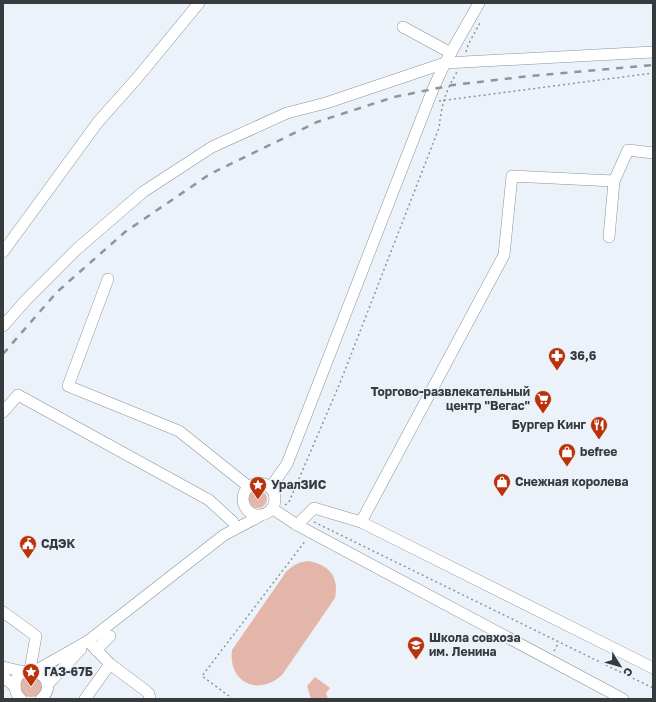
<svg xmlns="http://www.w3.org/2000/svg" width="656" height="702" font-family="'Golos Text',sans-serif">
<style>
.green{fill:#e4b6aa}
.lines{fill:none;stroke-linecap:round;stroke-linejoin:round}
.minor-casing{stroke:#8c9399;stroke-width:12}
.path{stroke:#8f9499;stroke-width:1.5;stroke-dasharray:2 3;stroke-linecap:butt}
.minor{stroke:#fff;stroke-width:11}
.rail{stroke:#90959a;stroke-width:2.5;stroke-dasharray:7 7;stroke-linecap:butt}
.labels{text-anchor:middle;stroke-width:3;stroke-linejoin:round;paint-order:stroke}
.poi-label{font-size:12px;font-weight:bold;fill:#383b3e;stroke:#ebf2f9;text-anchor:start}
</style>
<rect width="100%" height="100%" fill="#ebf2f9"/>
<g class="green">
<circle cx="258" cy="499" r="9"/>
<path d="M308,561C330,565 339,577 335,598L282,675C257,697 228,682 232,650L286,572C293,565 299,562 308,561Z"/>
<circle cx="31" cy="686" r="11"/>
<polygon points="315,677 330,688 326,693 328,699 311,699 307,686"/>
</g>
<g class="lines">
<defs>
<g id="minor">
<polyline points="403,27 451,53"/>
<polyline points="609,237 614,181 628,150 653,153"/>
<polyline points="3,252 98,122 138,77 199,3"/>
<polyline points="108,279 68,386 179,431 249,487"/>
<polyline points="3,326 27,299 77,249 143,192 212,147 287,113 326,103 445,63 653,52"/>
<polyline points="3,412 18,395 209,500 233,522"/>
<circle cx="259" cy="499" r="16"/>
<polyline points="270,488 287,464 433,89 445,63 479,3"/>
<polyline points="273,507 276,511 297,525 623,699"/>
<polyline points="361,522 504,255 512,176 614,181"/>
<polyline points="297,525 314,508 361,522 653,668"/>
<polyline points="3,612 36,636 30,670"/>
<polyline points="88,641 110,664 146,691 149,694 150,699"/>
<polyline points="96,650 110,636"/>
<polyline points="3,667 24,672"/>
<polyline points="35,671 88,641 224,535 260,516"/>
<polyline points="3,676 15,687"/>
<polyline points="47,685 81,649"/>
<path d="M21,699C16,695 15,691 15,685C17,656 65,677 41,699"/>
<polyline points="85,699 110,664"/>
</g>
</defs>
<use href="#minor" class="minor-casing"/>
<g class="path">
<polyline points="466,52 468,45 481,21"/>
<polyline points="439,101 653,73"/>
<path d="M285,505L289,502L340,383L439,128C442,104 444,94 457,72"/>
<polyline points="314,522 653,688"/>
<polyline points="554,651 559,642"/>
<polyline points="233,699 202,676 306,540"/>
</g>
<use href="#minor" class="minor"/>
<polyline class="rail" points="3,354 57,292 125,232 210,174 317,122 394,97 453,85 530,76 653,65"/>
</g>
<defs>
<symbol id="pharmacy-pin" viewBox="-11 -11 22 30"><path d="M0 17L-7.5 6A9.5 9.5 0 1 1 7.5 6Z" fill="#bb3109" stroke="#ebf2f9"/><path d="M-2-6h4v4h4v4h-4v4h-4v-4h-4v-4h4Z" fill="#fff"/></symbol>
<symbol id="supermarket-pin" viewBox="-11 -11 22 30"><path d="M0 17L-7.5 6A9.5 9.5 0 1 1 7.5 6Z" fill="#bb3109" stroke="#ebf2f9"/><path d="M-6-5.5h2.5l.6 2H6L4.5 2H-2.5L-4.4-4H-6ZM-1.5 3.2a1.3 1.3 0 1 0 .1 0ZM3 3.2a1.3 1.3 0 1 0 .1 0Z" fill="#fff"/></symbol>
<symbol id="restaurant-pin" viewBox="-11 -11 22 30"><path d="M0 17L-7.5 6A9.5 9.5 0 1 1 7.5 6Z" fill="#bb3109" stroke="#ebf2f9"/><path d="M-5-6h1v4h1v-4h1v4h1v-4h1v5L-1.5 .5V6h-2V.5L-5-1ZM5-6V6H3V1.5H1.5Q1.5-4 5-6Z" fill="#fff"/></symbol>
<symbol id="shop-pin" viewBox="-11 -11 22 30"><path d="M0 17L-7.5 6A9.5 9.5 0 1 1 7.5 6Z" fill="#bb3109" stroke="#ebf2f9"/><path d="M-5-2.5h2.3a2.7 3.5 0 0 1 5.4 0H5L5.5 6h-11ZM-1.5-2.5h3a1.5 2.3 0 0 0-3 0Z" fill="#fff"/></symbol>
<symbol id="sight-pin" viewBox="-11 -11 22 30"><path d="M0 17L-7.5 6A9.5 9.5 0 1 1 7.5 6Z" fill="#bb3109" stroke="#ebf2f9"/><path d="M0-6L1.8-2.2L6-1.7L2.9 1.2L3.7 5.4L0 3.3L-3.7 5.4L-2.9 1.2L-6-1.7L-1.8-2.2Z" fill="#fff"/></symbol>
<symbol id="civic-pin" viewBox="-11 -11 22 30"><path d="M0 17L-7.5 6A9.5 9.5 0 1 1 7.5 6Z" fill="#bb3109" stroke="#ebf2f9"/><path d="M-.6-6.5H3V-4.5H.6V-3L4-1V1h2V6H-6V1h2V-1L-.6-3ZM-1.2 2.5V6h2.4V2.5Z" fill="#fff"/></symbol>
<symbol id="school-pin" viewBox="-11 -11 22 30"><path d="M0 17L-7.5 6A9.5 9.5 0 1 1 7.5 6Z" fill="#bb3109" stroke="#ebf2f9"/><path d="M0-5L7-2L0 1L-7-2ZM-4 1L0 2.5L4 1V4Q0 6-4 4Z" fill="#fff"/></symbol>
</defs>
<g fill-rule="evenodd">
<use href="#pharmacy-pin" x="547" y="346" width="20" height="27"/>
<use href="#supermarket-pin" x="533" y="389" width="20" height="27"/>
<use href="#restaurant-pin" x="589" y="415" width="20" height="27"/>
<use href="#shop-pin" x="557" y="442" width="20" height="27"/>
<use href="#shop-pin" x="492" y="472" width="20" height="27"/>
<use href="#sight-pin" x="248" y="475" width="20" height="27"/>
<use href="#civic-pin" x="18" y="534" width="20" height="27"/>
<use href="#school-pin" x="406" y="635" width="20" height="27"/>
<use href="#sight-pin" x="21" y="662" width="20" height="27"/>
</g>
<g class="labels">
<g class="poi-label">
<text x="570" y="360">36,6</text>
<text x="530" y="396" text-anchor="end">Торгово-развлекательный<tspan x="530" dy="14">центр "Вегас"</tspan></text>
<text x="586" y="429" text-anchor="end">Бургер Кинг</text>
<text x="580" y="456">befree</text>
<text x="515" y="486">Снежная королева</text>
<text x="271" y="489">УралЗИС</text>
<text x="41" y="548">СДЭК</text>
<text x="429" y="642">Школа совхоза<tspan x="429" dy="14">им. Ленина</tspan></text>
<text x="44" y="676">ГАЗ-67Б</text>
</g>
</g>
<rect width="656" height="702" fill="none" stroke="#383b3e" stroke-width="8"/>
<g transform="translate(620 666) rotate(127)" stroke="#ebf2f9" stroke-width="3" paint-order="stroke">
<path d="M0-3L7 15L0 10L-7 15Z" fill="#383b3e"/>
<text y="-6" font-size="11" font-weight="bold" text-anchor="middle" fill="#383b3e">С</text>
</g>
</svg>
